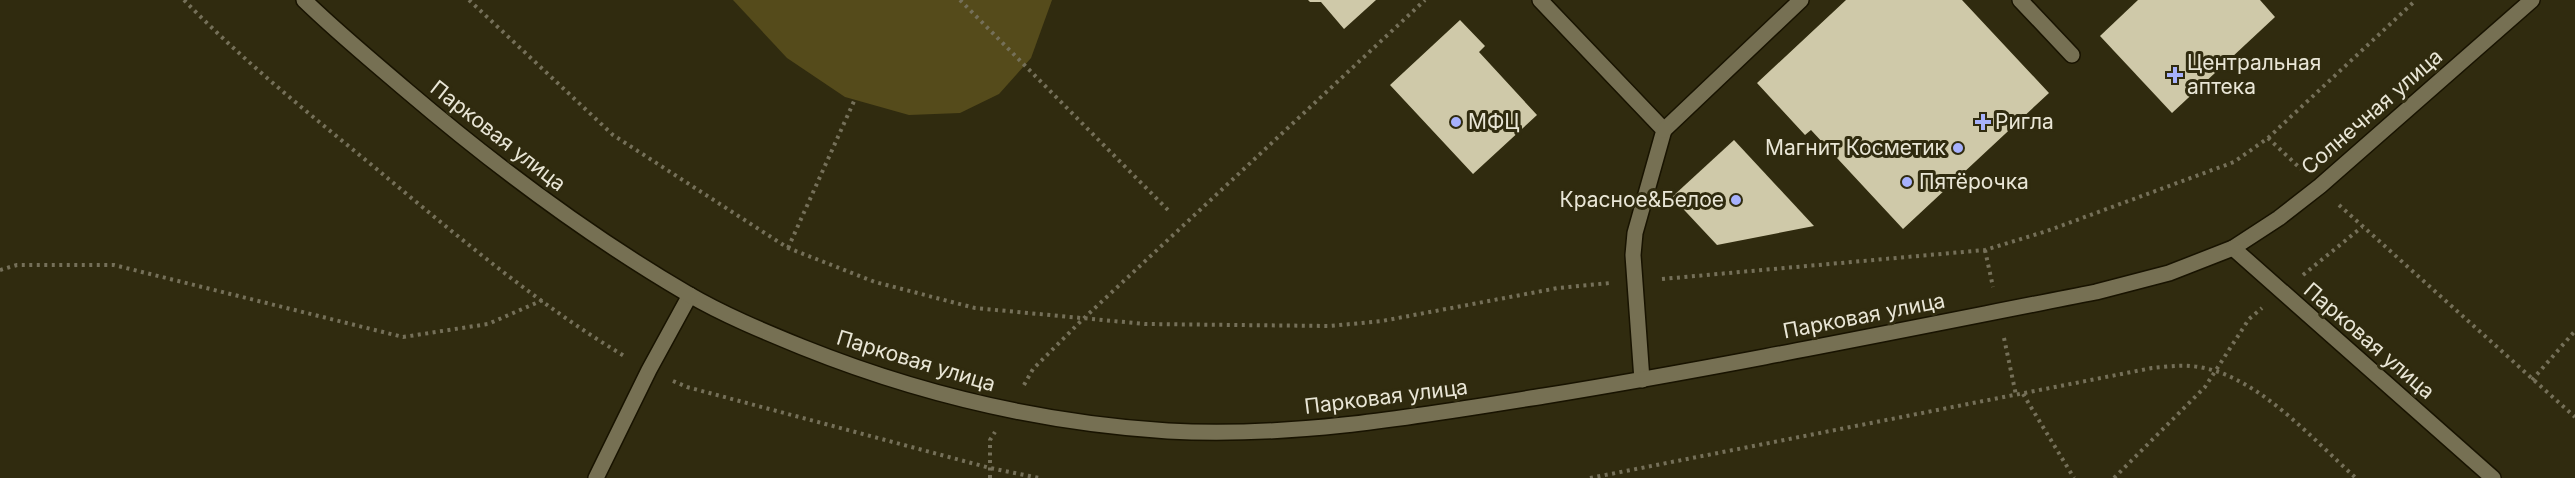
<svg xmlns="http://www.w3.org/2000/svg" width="2575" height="478" font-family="Inter,sans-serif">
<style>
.green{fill:#554b1b}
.building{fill:#cfc9a9}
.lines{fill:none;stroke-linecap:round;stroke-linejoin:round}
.service-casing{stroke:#181300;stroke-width:18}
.tertiary-casing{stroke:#181300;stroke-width:18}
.path{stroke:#757059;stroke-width:4;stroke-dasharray:3 4.5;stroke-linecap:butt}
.service{stroke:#767053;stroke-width:15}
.tertiary{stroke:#767053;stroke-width:15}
.poi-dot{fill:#a7b1fc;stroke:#302b0f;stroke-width:2}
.labels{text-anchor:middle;stroke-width:6;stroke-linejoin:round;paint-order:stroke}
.poi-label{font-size:21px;fill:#e9e6d6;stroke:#302b0f;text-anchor:start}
.street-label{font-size:21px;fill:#e9e6d6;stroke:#302b0f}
</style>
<rect width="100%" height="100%" fill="#302b0f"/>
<polygon class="green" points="733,0 1052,0 1031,58 999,94 960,113 909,115 845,97 787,58"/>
<g class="building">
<polygon points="1308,0 1376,0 1344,29 1321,2 1310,2"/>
<polygon points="1846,0 1962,0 2049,93 1903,229 1811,130 1805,135 1757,83"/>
<polygon points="2138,0 2260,0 2275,17 2172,113 2100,36"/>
<polygon points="1460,20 1485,46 1479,52 1537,115 1473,174 1390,85"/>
<polygon points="1734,140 1814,226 1717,245 1672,197"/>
</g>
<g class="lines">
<defs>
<g id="service">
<polyline points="1540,0 1664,130 1635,233 1633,255 1642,380"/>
<polyline points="2020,0 2072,55"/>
<polyline points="1664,130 1801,0"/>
<polyline points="596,478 649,370 690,295"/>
</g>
<g id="tertiary">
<path d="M304,0C337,32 371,60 406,90C494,165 587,235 688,294C724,315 763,331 802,347C919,394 1042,423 1168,431C1295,438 1419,416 1544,396C1728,366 1912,328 2096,292L2169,273L2233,248L2279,218L2320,186L2532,0"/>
<polyline points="2233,248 2493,478"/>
</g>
</defs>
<use href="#service" class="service-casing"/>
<use href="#tertiary" class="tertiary-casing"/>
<g class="path">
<path d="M184,0C244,62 312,116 379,171C456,235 540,306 626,357"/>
<polyline points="469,0 613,135 788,248 875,282 975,308 1145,324 1330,326 1382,321 1558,288 1610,283"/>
<polyline points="960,0 1168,210"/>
<polyline points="2268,138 2301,169"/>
<polyline points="2339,205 2575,417"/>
<polyline points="788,248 855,99"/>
<polyline points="1985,250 1993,287"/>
<polyline points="0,270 17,265 114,265 403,337 488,324 543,300"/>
<polyline points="2303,275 2362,227"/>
<polyline points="1662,279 1985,250 2047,231 2234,162 2268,138 2416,0"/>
<polyline points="2004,338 2016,395"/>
<polyline points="2532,380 2575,331"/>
<polyline points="673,381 687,387 990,468 1039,478"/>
<polyline points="1024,385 1033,369 1082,320 1425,0"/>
<polyline points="2023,394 2074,478"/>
<polyline points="990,478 990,440 995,432"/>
<path d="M1590,478L2152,368C2164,367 2178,365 2190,366C2253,370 2311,438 2356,478"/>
<polyline points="2114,478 2205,387 2249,319 2262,308"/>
</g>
<use href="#service" class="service"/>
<use href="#tertiary" class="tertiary"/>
</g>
<g class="poi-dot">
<path d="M2172 66h6v6h6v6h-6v6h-6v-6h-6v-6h6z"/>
<circle cx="1456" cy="122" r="6"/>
<path d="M1980 113h6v6h6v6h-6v6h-6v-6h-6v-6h6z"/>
<circle cx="1958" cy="148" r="6"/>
<circle cx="1907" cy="182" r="6"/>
<circle cx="1736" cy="200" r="6"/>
</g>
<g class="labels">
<g class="poi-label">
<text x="2187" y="70">Центральная<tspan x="2187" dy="24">аптека</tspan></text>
<text x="1468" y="129">МФЦ</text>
<text x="1995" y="129">Ригла</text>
<text x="1946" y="155" text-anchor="end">Магнит Косметик</text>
<text x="1919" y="189">Пятёрочка</text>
<text x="1724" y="207" text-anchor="end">Красное&amp;Белое</text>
</g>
<g class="street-label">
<text transform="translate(2372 112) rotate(-41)" y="7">Солнечная улица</text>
<text transform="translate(498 136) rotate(38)" y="7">Парковая улица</text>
<text transform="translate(1864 316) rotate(-11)" y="7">Парковая улица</text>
<text transform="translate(2369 341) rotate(41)" y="7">Парковая улица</text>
<text transform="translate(916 361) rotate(17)" y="7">Парковая улица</text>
<text transform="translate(1386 397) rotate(-7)" y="7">Парковая улица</text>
</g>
</g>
</svg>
